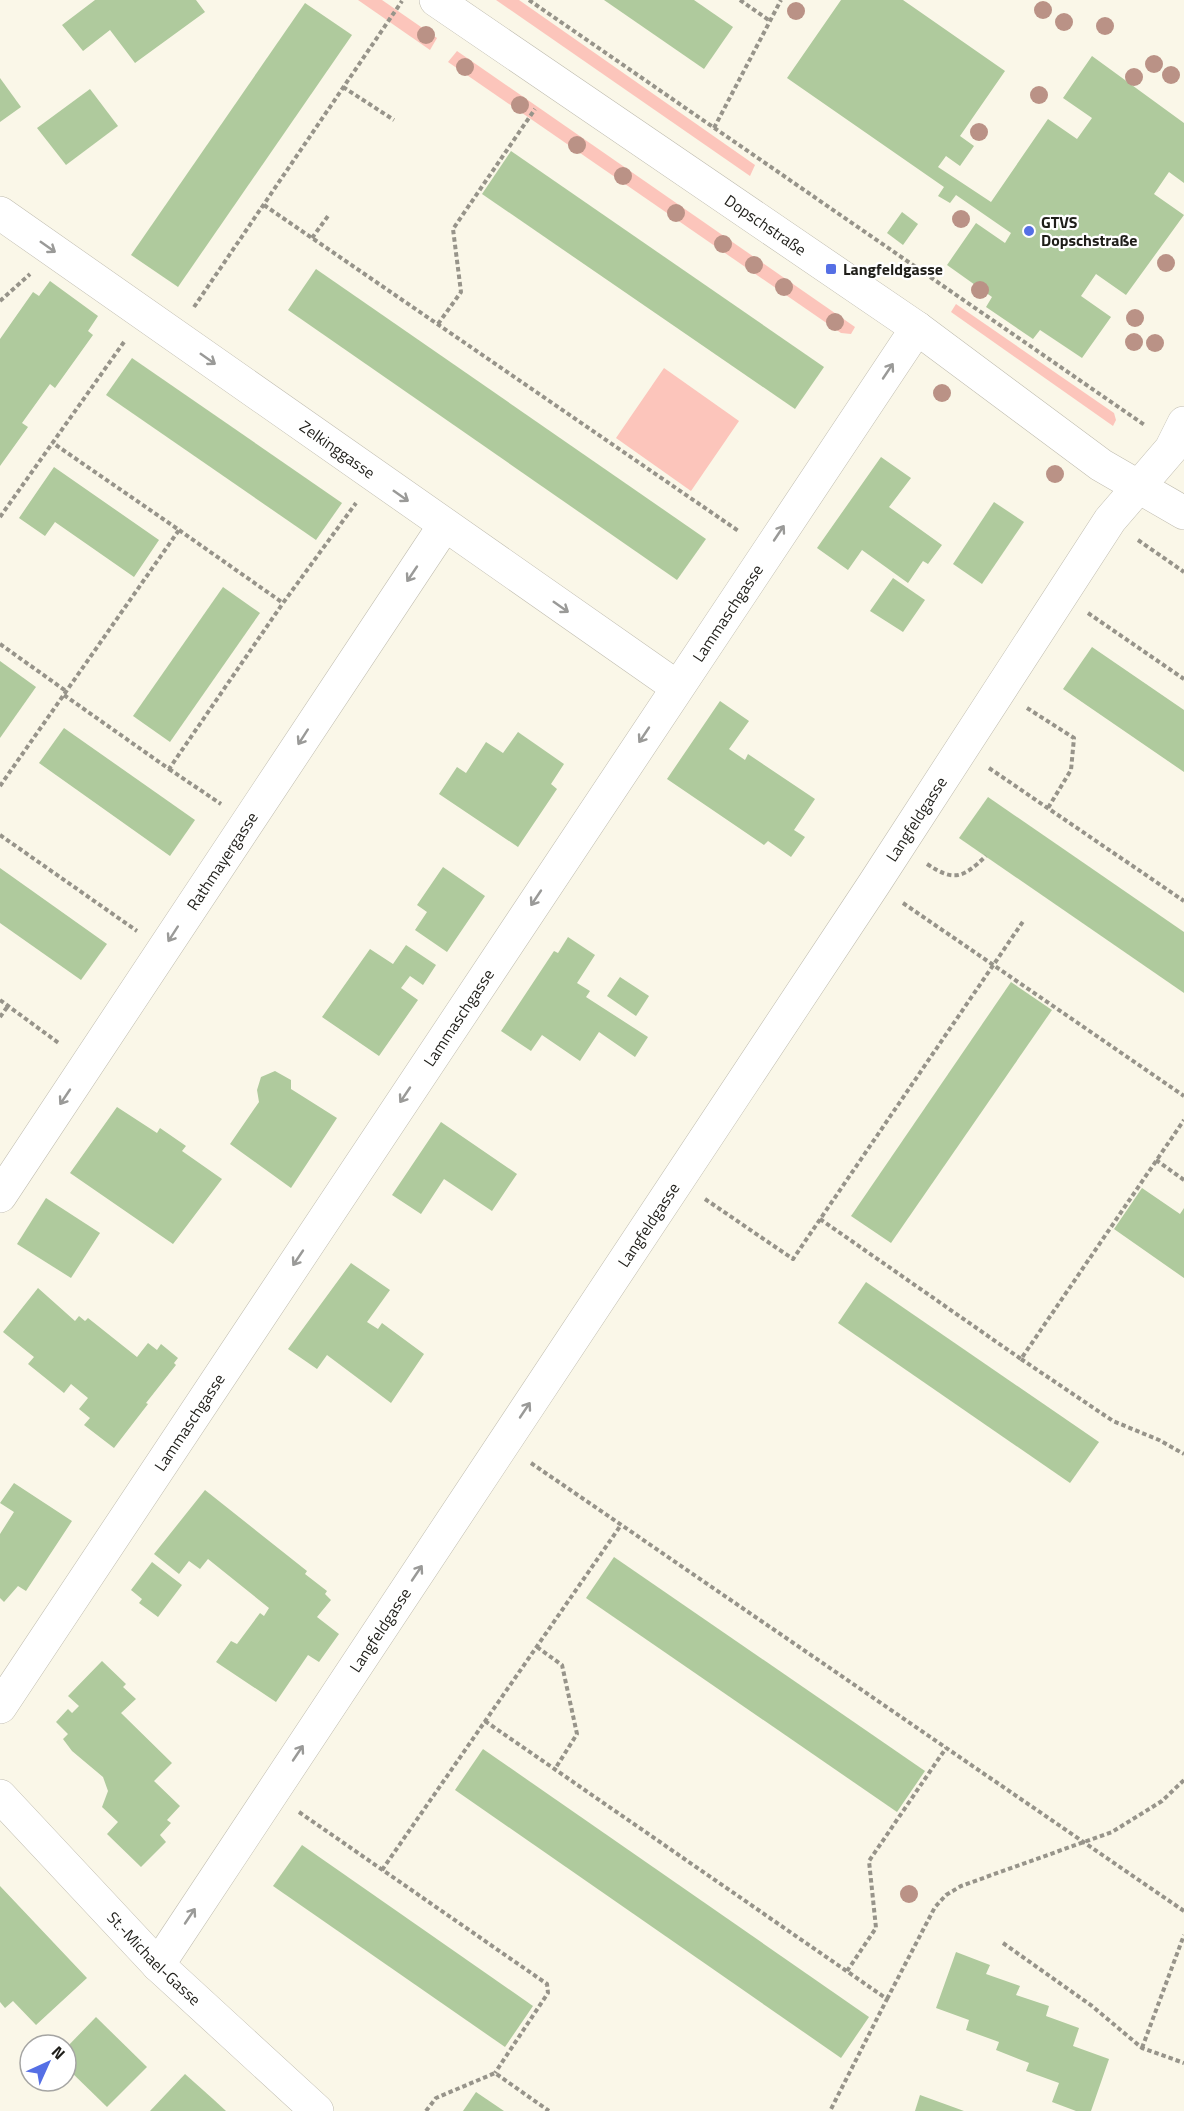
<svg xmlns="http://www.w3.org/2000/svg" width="1184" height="2111" font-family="'Titillium Web',sans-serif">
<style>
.green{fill:#fcc5bb}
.building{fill:#afca9d}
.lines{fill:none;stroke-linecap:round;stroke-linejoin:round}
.minor-casing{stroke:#c0bdb0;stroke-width:34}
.path{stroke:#97948a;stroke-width:4;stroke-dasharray:4.5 3;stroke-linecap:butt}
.minor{stroke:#fff;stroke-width:33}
.tree{fill:#ba9286}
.oneway{stroke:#9a9a98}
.poi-dot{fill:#556fe5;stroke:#fff;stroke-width:2}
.labels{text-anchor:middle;stroke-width:4.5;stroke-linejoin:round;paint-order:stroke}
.poi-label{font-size:16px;font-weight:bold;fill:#1f1e19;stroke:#fff;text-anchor:start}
.street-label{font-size:16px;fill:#1f1e19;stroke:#fff}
</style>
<rect width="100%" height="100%" fill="#faf7e8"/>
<g class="green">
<polygon points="358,0 382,0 437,38 430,50"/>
<polygon points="496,0 519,0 755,165 750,176"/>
<polygon points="457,51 855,327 851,334 841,333 448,62"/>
<polygon points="956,304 1114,413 1116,420 1113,426 951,312"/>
<polygon points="664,368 739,421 691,491 616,438"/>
</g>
<g class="building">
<polygon points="95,0 196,0 205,12 135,63 110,30 83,51 62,25"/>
<polygon points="604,0 694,0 733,27 704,69"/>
<polygon points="841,0 903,0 1005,71 960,136 974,146 960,166 946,156 938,167 991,202 1048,119 1077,139 1092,118 1063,98 1092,56 1184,123 1184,183 1169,172 1154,194 1184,215 1126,295 1096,274 1081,296 1111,317 1082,358 1040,330 1033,339 986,307 992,297 947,265 976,223 1005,243 1011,233 956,195 950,203 938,196 944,187 787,78"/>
<polygon points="305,3 352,35 178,287 131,255"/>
<polygon points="0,78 21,107 0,122"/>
<polygon points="90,89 118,126 66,165 37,128"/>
<polygon points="511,151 824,367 795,409 482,194"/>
<polygon points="902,212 918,224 903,245 887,233"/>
<polygon points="316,269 706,539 677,580 288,310"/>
<polygon points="50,281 98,316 88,331 93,335 55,388 50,384 22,423 28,427 0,466 0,339 33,292 39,296"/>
<polygon points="132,358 342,503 316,540 106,395"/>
<polygon points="881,457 911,478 889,507 942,545 928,564 923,561 908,583 862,550 848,570 817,548"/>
<polygon points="54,467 159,540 134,577 55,522 45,536 19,518"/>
<polygon points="994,502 1024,522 982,584 953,564"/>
<polygon points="893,578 925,600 903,632 870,611"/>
<polygon points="223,587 260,613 170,742 133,716"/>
<polygon points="1092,647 1184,710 1184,772 1063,689"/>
<polygon points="0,661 36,687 0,738"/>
<polygon points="720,701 749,721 729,749 745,760 748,754 815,799 794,830 805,837 791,857 768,841 764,845 667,779"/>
<polygon points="64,728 195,820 170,856 39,763"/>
<polygon points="518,732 564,764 551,784 557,789 518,847 439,794 457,767 466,773 486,742 503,753"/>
<polygon points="988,797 1184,932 1184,993 959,838"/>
<polygon points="443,867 485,896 447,952 415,930 427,912 417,905"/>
<polygon points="0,868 107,944 81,980 0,923"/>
<polygon points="568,937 595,955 577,983 590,991 586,997 648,1037 635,1057 599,1032 580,1061 542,1035 531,1051 501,1031 554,951 558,953"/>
<polygon points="406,945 436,965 423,985 410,976 401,988 418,1000 379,1056 322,1017 370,949 393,964"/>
<polygon points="620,977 649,996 636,1016 607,996"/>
<polygon points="1011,982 1052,1010 891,1243 851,1216"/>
<polygon points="275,1071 291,1080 291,1089 337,1118 291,1188 230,1144 259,1102 257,1090 261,1077"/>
<polygon points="117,1107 157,1133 160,1128 186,1146 182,1151 222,1179 173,1244 70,1173"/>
<polygon points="441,1122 517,1174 492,1211 444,1179 421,1214 392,1195"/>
<polygon points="1142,1188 1180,1214 1184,1208 1184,1278 1114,1229"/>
<polygon points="46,1198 100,1233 71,1278 17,1244"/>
<polygon points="351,1263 390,1290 367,1322 378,1329 382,1323 424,1354 391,1403 327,1355 317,1369 288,1349"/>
<polygon points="866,1282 1099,1442 1070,1483 838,1323"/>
<polygon points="38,1288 75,1321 79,1316 85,1321 88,1318 137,1357 148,1343 157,1350 161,1344 178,1358 174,1363 176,1365 146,1403 148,1404 114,1448 84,1425 90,1418 79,1409 88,1398 71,1384 64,1393 28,1364 34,1357 3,1332"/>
<polygon points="14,1483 72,1521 26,1591 18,1586 4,1602 0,1598 0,1534 14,1512 0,1503"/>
<polygon points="205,1490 307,1571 305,1574 327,1591 325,1594 331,1600 317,1617 339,1634 319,1662 308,1655 276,1702 216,1662 231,1641 237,1644 260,1613 264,1616 269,1608 208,1559 200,1569 189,1561 179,1574 154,1554"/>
<polygon points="614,1557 925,1771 897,1812 586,1598"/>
<polygon points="152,1562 182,1585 158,1617 139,1603 142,1599 131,1590"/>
<polygon points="102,1661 126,1684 123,1687 136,1699 121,1713 172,1763 154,1781 180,1806 167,1820 171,1823 160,1835 166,1842 141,1867 107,1834 118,1822 102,1807 108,1791 103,1777 72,1751 63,1739 68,1734 56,1722 68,1709 72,1713 79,1706 68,1696"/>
<polygon points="483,1749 869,2017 841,2058 455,1790"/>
<polygon points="302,1845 533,2006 505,2047 273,1886"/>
<polygon points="0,1886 87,1978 36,2025 13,2001 5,2008 0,2002"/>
<polygon points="956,1952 990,1965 986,1974 1020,1986 1016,1995 1049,2006 1046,2016 1079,2028 1073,2046 1109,2059 1091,2111 1076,2111 1052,2102 1059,2083 1026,2071 1029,2063 996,2050 999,2042 966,2030 969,2020 936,2008"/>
<polygon points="96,2017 147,2067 107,2107 66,2067 66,2048"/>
<polygon points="185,2074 213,2099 226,2111 150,2111"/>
<polygon points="476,2092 504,2111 463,2111"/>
<polygon points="920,2095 964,2111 915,2111"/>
</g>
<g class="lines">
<defs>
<g id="minor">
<path id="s1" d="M436,0L917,328L1101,465L1184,513"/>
<path id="s2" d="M0,213L677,687"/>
<path id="s3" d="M0,1196L444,526"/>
<path id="s4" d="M0,1707L917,328"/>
<path id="s5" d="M0,1796L158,1965L317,2111"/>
<path id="s6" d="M158,1965L874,884L1110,520L1171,449L1184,423"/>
</g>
</defs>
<use href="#minor" class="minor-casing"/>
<g class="path">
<polyline points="529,0 1146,426"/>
<polyline points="740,0 770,21"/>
<polyline points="343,87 394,120"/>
<polyline points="714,128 781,0"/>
<polyline points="264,205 740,532"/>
<polyline points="312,238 328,216"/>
<polyline points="0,301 30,274"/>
<polyline points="194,307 402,1"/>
<polyline points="438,324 461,292 453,229 535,109"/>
<polyline points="0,517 124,342"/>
<polyline points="179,530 283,603 356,503"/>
<polyline points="1138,540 1184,572"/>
<polyline points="1088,613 1184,679"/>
<polyline points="0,644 66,691"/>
<polyline points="64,695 169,769 283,603"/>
<polyline points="1027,708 1074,738 1071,770 1048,808"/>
<polyline points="989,768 1184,901"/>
<polyline points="169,769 221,804"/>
<polyline points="0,786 179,530 53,443"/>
<polyline points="0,835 137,931"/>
<path d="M927,864C954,882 963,878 986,856"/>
<polyline points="903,903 1184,1096"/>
<polyline points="0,1000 60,1044"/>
<polyline points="0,1017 8,1006"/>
<polyline points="1156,1160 1184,1180"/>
<polyline points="705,1199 793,1259 1024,920"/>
<polyline points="820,1219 1021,1359 1184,1120"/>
<polyline points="1021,1359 1113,1421 1159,1440 1184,1454"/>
<polyline points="531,1463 1184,1911"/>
<polyline points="537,1647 562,1665 577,1734 555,1769"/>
<polyline points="485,1721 887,1999 830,2111"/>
<polyline points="299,1812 547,1984 548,1993 495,2073"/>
<polyline points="382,1870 621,1525"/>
<polyline points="1003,1943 1092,2006 1142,2048 1184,2063"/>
<polyline points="847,1971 876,1928 869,1861 946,1748"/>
<polyline points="887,1999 935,1907 946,1895 961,1886 1112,1832 1162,1801 1184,1780"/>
<polyline points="1142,2048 1184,1935"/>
<polyline points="426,2111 436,2098 495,2073 549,2111"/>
</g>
<use href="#minor" class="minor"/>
</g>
<g class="tree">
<circle cx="1043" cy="10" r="9"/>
<circle cx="796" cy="11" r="9"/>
<circle cx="1064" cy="22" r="9"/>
<circle cx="1105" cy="26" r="9"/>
<circle cx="426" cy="35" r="9"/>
<circle cx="1154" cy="64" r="9"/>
<circle cx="465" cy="67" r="9"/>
<circle cx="1171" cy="75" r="9"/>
<circle cx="1134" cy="77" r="9"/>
<circle cx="1039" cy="95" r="9"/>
<circle cx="520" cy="105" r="9"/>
<circle cx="979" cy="132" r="9"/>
<circle cx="577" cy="145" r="9"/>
<circle cx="623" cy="176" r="9"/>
<circle cx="676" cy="213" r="9"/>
<circle cx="961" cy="219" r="9"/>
<circle cx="723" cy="244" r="9"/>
<circle cx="1166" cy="263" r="9"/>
<circle cx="754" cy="265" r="9"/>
<circle cx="784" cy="287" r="9"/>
<circle cx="980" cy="290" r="9"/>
<circle cx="1135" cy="318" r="9"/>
<circle cx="835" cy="322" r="9"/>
<circle cx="1134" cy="342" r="9"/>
<circle cx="1155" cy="343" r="9"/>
<circle cx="942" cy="393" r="9"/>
<circle cx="1055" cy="474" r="9"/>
<circle cx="909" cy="1894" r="9"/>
</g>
<defs><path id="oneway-shaft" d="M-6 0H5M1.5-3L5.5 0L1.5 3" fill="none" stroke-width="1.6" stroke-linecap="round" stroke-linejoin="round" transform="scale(1.5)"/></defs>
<g class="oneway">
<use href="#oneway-shaft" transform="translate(48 247) rotate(35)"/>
<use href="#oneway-shaft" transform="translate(208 359) rotate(35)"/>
<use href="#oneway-shaft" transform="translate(888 371) rotate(-56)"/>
<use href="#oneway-shaft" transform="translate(401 496) rotate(35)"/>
<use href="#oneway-shaft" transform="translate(779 533) rotate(-56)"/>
<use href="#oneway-shaft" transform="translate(412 574) rotate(124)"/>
<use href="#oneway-shaft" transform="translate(561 607) rotate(35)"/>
<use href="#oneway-shaft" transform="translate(644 735) rotate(124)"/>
<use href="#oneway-shaft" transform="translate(303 737) rotate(123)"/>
<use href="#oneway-shaft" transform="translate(536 898) rotate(124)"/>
<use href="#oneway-shaft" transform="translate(173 934) rotate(123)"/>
<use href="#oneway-shaft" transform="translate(405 1095) rotate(124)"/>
<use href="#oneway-shaft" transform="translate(65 1097) rotate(124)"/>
<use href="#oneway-shaft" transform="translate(298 1258) rotate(124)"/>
<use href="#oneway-shaft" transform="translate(525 1410) rotate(-56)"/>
<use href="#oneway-shaft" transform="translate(417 1573) rotate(-56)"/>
<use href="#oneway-shaft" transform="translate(298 1753) rotate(-56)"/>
<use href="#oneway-shaft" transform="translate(190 1916) rotate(-56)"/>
</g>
<g class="poi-dot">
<circle cx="1029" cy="231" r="6"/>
<rect x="825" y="263" width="12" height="12" rx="3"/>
</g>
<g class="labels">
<g class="poi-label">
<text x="1041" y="228">GTVS<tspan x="1041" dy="18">Dopschstraße</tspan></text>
<text x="843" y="275">Langfeldgasse</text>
</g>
<g class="street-label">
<text dy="6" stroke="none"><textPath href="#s1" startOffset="399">Dopschstraße</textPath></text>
<text dy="6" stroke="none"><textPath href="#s2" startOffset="412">Zelkinggasse</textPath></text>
<text dy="6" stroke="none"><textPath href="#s4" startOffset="1314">Lammaschgasse</textPath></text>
<text dy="6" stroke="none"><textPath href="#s6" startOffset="1374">Langfeldgasse</textPath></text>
<text dy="6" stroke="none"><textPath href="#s3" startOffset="402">Rathmayergasse</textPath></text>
<text dy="6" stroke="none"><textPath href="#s4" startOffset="828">Lammaschgasse</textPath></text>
<text dy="6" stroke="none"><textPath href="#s6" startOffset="888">Langfeldgasse</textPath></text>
<text dy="6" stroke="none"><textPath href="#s4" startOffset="342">Lammaschgasse</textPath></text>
<text dy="6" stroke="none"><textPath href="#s6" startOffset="402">Langfeldgasse</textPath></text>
<text dy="6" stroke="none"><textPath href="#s5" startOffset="224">St.-Michael-Gasse</textPath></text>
</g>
</g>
<g transform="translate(48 2063) rotate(45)"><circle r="28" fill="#ffffff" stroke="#a5a5a3" stroke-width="1.5"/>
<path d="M0-4.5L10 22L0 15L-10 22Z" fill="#556fe5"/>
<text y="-9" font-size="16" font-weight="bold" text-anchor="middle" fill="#1f1e19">N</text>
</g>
</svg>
